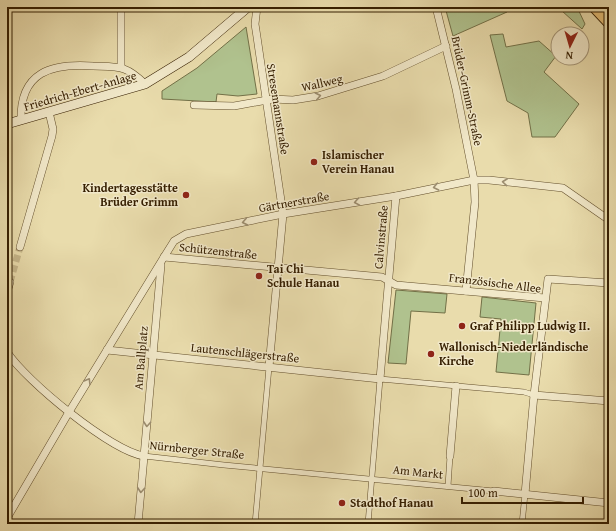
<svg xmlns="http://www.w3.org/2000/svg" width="616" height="531" font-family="'Gentium Book Plus',serif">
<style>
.green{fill:#b0c28e;stroke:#727047}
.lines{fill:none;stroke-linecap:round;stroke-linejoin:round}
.minor-tunnel{stroke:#c5b68a;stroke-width:7;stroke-dasharray:7 3.5;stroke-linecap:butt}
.pedestrian-casing{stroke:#624e2b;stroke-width:6}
.minor-casing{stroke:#624e2b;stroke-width:8}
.secondary-casing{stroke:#351e00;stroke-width:10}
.primary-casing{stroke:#351e00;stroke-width:12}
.pedestrian{stroke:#f1e8c9;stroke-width:5}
.minor{stroke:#f1e8c9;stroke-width:7}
.secondary{stroke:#f1e8c9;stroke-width:9}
.primary{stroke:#e4be76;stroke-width:10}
.oneway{stroke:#9c8d6f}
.poi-dot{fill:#8f2418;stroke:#f1e8c9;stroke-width:1.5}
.labels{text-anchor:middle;stroke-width:3;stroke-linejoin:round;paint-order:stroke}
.street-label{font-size:12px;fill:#351e00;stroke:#f1e8c9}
.poi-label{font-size:12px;font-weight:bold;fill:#351e00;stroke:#f1e8c9;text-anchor:start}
</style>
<rect width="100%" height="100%" fill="#e9dcac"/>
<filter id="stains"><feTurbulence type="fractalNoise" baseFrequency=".005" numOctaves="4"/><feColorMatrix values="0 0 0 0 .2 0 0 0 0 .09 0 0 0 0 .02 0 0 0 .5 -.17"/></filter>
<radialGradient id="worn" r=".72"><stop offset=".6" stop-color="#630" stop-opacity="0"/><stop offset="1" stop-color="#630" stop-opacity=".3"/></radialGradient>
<g class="green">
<polygon points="445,7 505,7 507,12 453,36"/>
<polygon points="564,7 577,7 585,24 582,29 562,11"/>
<polygon points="246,27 257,94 238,96 217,94 216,102 162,99 162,91 197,68"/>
<polygon points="503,34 506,47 539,41 556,56 544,72 579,104 555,137 532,137 528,113 507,101 490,35"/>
<polygon points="396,290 447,294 445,313 411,311 406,364 388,363"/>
<polygon points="482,297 536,303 529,375 496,372 501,319 480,317"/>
</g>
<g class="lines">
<polyline class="minor-tunnel" points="10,282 20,247"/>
<defs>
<g id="pedestrian">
<polyline points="144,456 224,465 494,491"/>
<polyline points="448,486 450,456"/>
<polyline points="255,524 269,367"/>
<polyline points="368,524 380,379 524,392 534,395"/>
<polyline points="522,524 525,494"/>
</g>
<g id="minor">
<polyline points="257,7 255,24 257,37 283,214 269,367"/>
<polyline points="436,7 456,89 474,180 475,202 466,291"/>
<polyline points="121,67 121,7"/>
<polyline points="194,105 234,106 273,99 293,100 318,96 383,76 446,46"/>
<path d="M21,120C20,72 51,63 93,66C119,67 126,65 145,84"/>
<polyline points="20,247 52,136 53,129 49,112"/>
<polyline points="164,257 382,277 396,285 545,298"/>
<polyline points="7,292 10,282"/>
<polyline points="107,350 380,379 396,196"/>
<path d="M7,352C26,381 111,451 144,456"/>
<polyline points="534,395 609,401"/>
<polyline points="450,456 456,386"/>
<polyline points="494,491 609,503"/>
<polyline points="525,494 534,395 548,279 609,283"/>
<polyline points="7,518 69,412 164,257 174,241 186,234 283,214 396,196 474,180 489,180 563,188 609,220"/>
<polyline points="138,524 161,265"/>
</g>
<polyline id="secondary" points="7,124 145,84 189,57 248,7"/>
<polyline id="primary" points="594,7 609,23"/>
</defs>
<use href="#pedestrian" class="pedestrian-casing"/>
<use href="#minor" class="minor-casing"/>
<use href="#secondary" class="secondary-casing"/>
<use href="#primary" class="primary-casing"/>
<use href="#pedestrian" class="pedestrian"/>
<use href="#minor" class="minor"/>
<use href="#secondary" class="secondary"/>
<use href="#primary" class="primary"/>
</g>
<defs><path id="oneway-chevron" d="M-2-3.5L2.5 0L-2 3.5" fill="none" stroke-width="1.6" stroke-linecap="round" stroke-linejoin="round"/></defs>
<g class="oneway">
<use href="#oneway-chevron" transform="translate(318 96) rotate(-12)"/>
<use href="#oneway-chevron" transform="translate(505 182) rotate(-174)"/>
<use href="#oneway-chevron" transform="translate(436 187) rotate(169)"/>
<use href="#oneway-chevron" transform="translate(357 202) rotate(170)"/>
<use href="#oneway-chevron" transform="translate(245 222) rotate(169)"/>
<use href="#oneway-chevron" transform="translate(88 381) rotate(-59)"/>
<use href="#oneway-chevron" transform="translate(147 424) rotate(95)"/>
<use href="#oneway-chevron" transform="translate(141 490) rotate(95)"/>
</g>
<g class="poi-dot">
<circle cx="314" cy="162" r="4"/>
<circle cx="186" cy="195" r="4"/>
<circle cx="259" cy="276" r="4"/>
<circle cx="462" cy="326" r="4"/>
<circle cx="431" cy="354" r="4"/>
<circle cx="342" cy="503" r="4"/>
</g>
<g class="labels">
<g class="street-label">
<text transform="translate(322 83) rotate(-13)" y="4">Wallweg</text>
<text transform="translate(80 91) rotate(-16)" y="4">Friedrich-Ebert-Anlage</text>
<text transform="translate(467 91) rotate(78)" y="4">Brüder-Grimm-Straße</text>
<text transform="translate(278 109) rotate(81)" y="4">Stresemannstraße</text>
<text transform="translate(294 202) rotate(-10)" y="4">Gärtnerstraße</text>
<text transform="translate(381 237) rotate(-85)" y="4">Calvinstraße</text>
<text transform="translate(218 251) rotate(6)" y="4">Schützenstraße</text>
<text transform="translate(495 283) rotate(7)" y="4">Französische Allee</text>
<text transform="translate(245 353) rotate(6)" y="4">Lautenschlägerstraße</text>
<text transform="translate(141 358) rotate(-85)" y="4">Am Ballplatz</text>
<text transform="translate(197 450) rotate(6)" y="4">Nürnberger Straße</text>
<text transform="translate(418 472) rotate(6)" y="4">Am Markt</text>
</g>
<g class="poi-label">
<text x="322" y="159">Islamischer<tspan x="322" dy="14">Verein Hanau</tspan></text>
<text x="178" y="192" text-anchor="end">Kindertagesstätte<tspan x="178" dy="14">Brüder Grimm</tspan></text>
<text x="267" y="273">Tai Chi<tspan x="267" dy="14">Schule Hanau</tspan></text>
<text x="470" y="330">Graf Philipp Ludwig II.</text>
<text x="439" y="351">Wallonisch-Niederländische<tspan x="439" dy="14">Kirche</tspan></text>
<text x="350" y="507">Stadthof Hanau</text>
</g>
</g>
<rect width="616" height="531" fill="none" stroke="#e9dcac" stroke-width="24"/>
<rect x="8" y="8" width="600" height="515" fill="none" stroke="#351e00" stroke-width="2"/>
<rect x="12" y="12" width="592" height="507" fill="none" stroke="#351e00"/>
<g transform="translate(570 46) rotate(185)"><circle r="19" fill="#f1e8c9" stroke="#a69779"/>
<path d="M0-3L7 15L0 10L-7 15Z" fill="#8f2418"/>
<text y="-6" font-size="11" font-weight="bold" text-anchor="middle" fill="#351e00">N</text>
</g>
<path d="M462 497v6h121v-6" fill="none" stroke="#351e00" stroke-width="2"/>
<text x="468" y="497" font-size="12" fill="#351e00" stroke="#f1e8c9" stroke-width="3" paint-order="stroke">100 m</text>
<rect width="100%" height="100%" filter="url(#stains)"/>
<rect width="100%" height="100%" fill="url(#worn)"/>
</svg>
